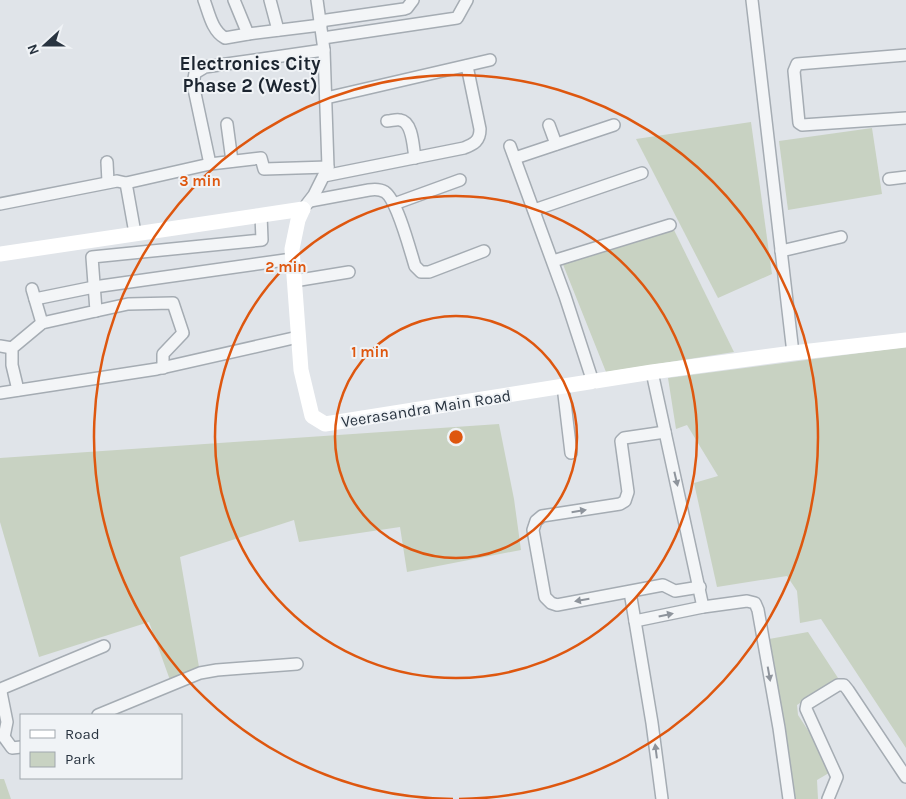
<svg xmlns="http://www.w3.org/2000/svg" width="906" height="799" font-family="Karla,sans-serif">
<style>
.green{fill:#c8d2c2}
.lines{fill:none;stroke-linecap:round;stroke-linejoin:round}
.street-casing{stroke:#a5acb3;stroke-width:14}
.street{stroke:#f3f5f7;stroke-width:11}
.secondary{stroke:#fff;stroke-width:15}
.oneway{fill:#8e949c}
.ring{fill:none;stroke:#de570f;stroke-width:2.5}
.labels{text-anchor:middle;stroke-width:4;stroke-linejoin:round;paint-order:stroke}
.street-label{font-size:16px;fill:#293440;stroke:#f0f3f6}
.quarter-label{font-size:19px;font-weight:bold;fill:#1c2530;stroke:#f0f3f6}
.centre{fill:#de570f;stroke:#f0f3f6;stroke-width:2.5}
.ring-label{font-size:15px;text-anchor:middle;font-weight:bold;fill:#de570f;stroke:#f0f3f6;stroke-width:4;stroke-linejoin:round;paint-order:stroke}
</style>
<rect width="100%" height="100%" fill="#e0e4e9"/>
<g class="green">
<polygon points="751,122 772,274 718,298 636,139"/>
<polygon points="872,128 882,194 788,210 779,141"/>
<polygon points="673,228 734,352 606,372 562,262"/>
<polygon points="906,347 906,748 821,619 800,623 797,591 787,576 717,587 694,483 718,476 687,425 676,429 668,378"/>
<polygon points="499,424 514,499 521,550 407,572 400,527 299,542 294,520 180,557 199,667 170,680 149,622 39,657 0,522 0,458"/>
<polygon points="808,632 838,678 797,705 798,715 834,770 817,780 818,799 792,799 769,639"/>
<polygon points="0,779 4,779 11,799 0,799"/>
</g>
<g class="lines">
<defs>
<g id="street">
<path d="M204,0C209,13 212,31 225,38L248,34L321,25"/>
<polyline points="234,0 248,34"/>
<polyline points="270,0 278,30"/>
<polyline points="752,0 793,353"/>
<polyline points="320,21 404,9 407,8 413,0"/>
<polyline points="323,38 457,18 467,0"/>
<polyline points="906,55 797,64 794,71 799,123 802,125 906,118"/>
<polyline points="326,98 490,60"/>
<path d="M387,121C391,121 396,119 400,120C413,122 413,147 415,158"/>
<polyline points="227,124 232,161"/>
<polyline points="549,125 556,144"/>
<polyline points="510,146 565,296 593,382"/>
<polyline points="515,158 614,125"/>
<polyline points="107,162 108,182"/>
<polyline points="210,164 193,84 195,73 205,67 324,50"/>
<path d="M324,176L464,148C474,144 480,141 480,129L467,66"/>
<polyline points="889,179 906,177"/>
<polyline points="126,183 210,164 261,158 264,169 328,167"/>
<path d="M310,201L369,190C375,189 380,189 385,192C397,200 410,250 415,266L421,272H429L484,251"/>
<polyline points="0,204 117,181 126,183 135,233"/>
<polyline points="307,204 314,195 328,167 324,50 317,0"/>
<polyline points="394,204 460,180"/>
<polyline points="534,210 642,173"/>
<polyline points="781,251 841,237"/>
<polyline points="553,261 670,225"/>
<polyline points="294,281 349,272"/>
<polyline points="32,289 42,323"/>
<polyline points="35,299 94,287 292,259"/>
<polyline points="96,311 128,304 173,303 183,333 163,354 163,368"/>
<polyline points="0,346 12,348"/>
<polyline points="652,372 703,607"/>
<polyline points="563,386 571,453"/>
<polyline points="18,390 12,365 12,348 42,323 96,311 92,257 262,240 261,215"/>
<polyline points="0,393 157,369 298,337"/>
<polyline points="665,432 624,438 621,441 628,492 625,501 620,504 542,516 536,521 533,530 545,597 551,603 557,605 663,585 675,591 700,587"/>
<polyline points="630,592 635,621"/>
<polyline points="98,715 200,673 217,670 297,664"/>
<polyline points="4,737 7,722 1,692 3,688 104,646"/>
<polyline points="4,737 12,748 21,747"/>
<polyline points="662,799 652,723 635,621 703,607 747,601 755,603 758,610 779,728 789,799"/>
<polyline points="828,799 837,777 806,709 807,704 838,685 844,685 848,690 906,777"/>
</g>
</defs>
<use href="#street" class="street-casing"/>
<use href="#street" class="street"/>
<g class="secondary">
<polyline points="303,209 298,220 292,249 301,370 312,416 325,424 652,372 793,353 906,340"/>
<polyline points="0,254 303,209"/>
</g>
</g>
<defs><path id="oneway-solid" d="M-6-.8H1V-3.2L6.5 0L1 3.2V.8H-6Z" transform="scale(1.25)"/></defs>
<g class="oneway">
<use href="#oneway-solid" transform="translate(676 479) rotate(77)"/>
<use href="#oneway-solid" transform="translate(579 511) rotate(-9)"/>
<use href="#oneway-solid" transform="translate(582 600) rotate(170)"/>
<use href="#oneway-solid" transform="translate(666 615) rotate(-12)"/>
<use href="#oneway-solid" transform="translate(769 674) rotate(80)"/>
<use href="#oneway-solid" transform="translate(656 751) rotate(-97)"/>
</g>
<g class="ring">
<circle cx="456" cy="437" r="121"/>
<circle cx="456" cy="437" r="241"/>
<path d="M453 799A362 362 0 1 1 459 799"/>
</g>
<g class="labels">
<g class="street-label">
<text transform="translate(426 408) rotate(-9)" y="6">Veerasandra Main Road</text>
</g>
<g class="quarter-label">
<text x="250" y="70">Electronics City<tspan x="250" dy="22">Phase 2 (West)</tspan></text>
</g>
</g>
<circle cx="456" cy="437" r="8" class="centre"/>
<g class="ring-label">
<text x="200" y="186">3 min</text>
<text x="286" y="272">2 min</text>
<text x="370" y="357">1 min</text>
</g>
<rect x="20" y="714" width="162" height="65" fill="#f0f3f6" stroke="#a0a7ad"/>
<rect x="30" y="730" width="25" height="8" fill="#ffffff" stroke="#a0a7ad"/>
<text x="65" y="739" font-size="15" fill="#293440">Road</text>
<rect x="30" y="752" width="25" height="15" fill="#c8d2c2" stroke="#a0a7ad"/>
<text x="65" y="764" font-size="15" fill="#293440">Park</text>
<g transform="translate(45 45) rotate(249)" stroke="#f0f3f6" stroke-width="4" paint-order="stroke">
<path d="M0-4L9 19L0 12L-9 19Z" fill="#293440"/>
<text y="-8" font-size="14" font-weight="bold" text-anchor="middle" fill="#293440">N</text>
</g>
</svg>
